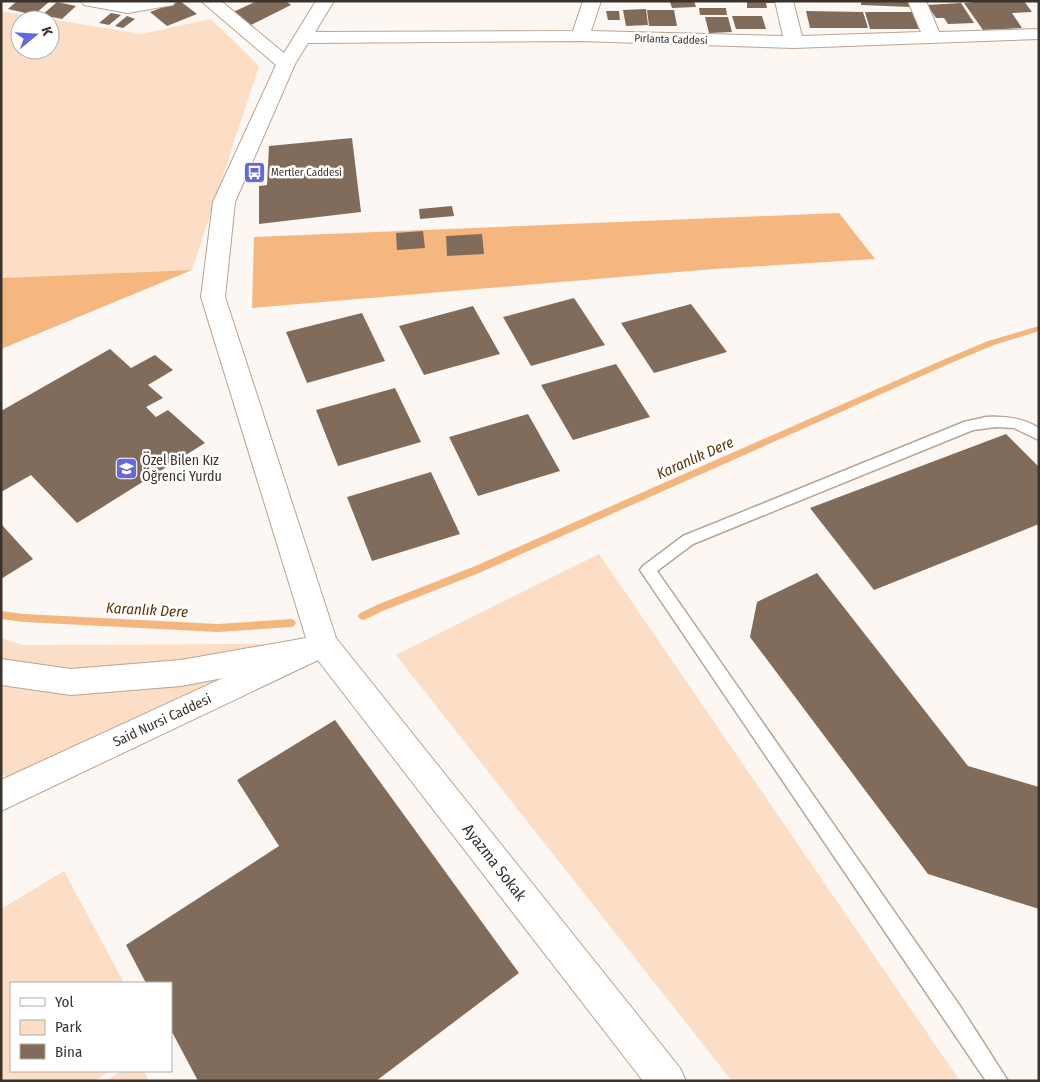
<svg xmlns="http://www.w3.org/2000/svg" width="1040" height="1082" font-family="'Fira Sans Condensed',sans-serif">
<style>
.green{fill:#fbdec5;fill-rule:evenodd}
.forest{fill:#f5b77f}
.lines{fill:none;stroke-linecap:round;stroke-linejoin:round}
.stream{fill:#f4b67f;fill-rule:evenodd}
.building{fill:#816c5b}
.lane-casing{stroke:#baa492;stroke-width:3}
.street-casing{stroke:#baa492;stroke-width:2}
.secondary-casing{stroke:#baa492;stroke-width:2}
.lane{fill:#fff;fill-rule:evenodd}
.street{fill:#fff;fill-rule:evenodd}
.secondary{fill:#fff;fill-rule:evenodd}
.labels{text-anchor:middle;stroke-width:5;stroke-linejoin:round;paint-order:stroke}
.far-street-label{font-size:11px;fill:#3b322b;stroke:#fff}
.far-poi-label{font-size:11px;fill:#3b322b;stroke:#fff;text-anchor:start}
.poi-label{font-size:14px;fill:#3b322b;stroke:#fff;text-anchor:start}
.street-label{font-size:14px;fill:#3b322b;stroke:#fff}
.water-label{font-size:15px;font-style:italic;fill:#5c3407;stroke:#fff}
.near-street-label{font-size:16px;fill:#3b322b;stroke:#fff}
</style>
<rect width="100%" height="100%" fill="#fcf7f3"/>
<g class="green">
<path d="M1,11L142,34L211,19L259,66L192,270L1,278ZM20,20H50V50H20Z"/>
<polygon points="599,554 960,1081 732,1081 396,655"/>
<polygon points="1,638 22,645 264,644 268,660 9,779 1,773"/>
<polygon points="64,871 124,983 11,983 11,1071 109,1071 95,1081 1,1081 1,909"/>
<polygon points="121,1071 144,1071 149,1081 106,1081"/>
</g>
<g class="forest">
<polygon points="839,213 875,259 714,269 252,308 254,237"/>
<polygon points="192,270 1,349 1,278"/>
</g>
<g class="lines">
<g class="stream">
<polygon points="1039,326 1039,331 994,345 951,363 479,573 385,610 366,619 363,620 360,619 358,616 360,613 379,604 473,567 945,359 988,341"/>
<polygon points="1,611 24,614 218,624 291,619 294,620 296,623 294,626 291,627 218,632 24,622 1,619"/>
</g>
</g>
<g class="building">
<polygon points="17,1 50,1 34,15 8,9"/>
<polygon points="180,1 197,14 167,26 150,12"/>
<polygon points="257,1 286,1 291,5 251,25 231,13"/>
<polygon points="694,1 696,7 672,8 670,2"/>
<polygon points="747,1 775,1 776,3 766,3 767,8 747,8"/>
<polygon points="861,1 908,1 910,7 861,5"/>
<polygon points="985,1 1024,1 1032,12 1012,13 1022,28 983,30 964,3"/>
<polygon points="57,2 76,6 62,19 42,15"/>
<polygon points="961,3 974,23 948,24 944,18 936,18 927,5"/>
<polygon points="699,8 726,8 727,15 700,15"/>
<polygon points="646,9 648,25 626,26 623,10"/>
<polygon points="647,10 674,10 677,26 649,26"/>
<polygon points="606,11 619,11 620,20 608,20"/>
<polygon points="806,11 863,12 868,28 810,28"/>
<polygon points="865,12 913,12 920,29 870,29"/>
<polygon points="111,13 121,15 109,25 99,23"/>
<polygon points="127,16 135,19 123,28 115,26"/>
<polygon points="732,16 762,16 766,29 736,29"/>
<polygon points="705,17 728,17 732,32 709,33"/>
<polygon points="352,138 361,212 259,224 259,186 267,185 269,146"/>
<polygon points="452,206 454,216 420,219 419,209"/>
<polygon points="423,231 425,248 397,250 396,233"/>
<polygon points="482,234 484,254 447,256 446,236"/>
<polygon points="574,298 605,345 531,366 503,317"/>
<polygon points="691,304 727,352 654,373 621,323"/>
<polygon points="473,306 500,354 424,375 399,326"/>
<polygon points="362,313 385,361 307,383 286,332"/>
<polygon points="110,349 131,368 155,355 173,370 148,385 163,398 146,407 156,417 168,410 205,443 77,523 31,475 1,492 1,411"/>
<polygon points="616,364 650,417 573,440 541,385"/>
<polygon points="395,388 421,442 338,466 316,410"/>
<polygon points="528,414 560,471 478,496 449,437"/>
<polygon points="1006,434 1039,467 1039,524 874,590 810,508"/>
<polygon points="431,472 460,534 372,561 347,497"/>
<polygon points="1,524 33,559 1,579"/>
<polygon points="817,573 968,766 1039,787 1039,909 928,874 750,637 757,602"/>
<polygon points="335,720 519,973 376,1081 198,1081 171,1030 171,983 146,983 126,945 279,846 237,780"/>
</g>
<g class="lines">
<defs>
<path id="lane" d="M986,417C1005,416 1023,418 1039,428V440L1014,428L996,427L973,430L693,544L657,571L960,1006L1008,1081H986L640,570L643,566L683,536L964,422Z"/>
<g id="street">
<polygon points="81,1 176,1 173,5 128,13 84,5"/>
<polygon points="201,1 221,1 284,53 316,1 334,1 315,32 573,31 583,1 601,1 591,31 783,36 775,1 793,1 802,36 921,32 908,1 926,1 939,32 1039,29 1039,39 794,48 580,41 308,43 295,64 235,202 225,297 336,638 680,1068 686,1081 643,1081 317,659 307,662 181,686 71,695 1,685 1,659 71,669 181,660 306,638 201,297 213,202 276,65"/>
</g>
<polygon id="secondary" points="323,632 333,635 338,644 333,653 1,811 1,780"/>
</defs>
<use href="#lane" class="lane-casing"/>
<use href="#street" class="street-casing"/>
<use href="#secondary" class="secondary-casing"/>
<use href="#lane" class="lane"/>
<use href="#street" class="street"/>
<use href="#secondary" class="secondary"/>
</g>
<defs>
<symbol id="bus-square" viewBox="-11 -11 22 22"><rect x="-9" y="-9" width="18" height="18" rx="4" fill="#6469e2" stroke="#fff"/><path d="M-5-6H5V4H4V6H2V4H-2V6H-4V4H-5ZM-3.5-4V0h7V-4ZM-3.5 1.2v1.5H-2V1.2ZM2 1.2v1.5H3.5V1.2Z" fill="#fff"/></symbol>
<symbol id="school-square" viewBox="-11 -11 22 22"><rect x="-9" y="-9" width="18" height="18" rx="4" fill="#6469e2" stroke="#fff"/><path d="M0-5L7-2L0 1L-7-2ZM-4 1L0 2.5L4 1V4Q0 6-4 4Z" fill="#fff"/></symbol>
</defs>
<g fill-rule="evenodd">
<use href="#bus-square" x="242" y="160" width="25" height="25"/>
<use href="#school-square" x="114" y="456" width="25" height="25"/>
</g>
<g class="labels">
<g class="far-street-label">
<text transform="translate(671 39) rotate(2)" y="4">Pırlanta Caddesi</text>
</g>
<g class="far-poi-label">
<text x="271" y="176">Mertler Caddesi</text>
</g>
<g class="poi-label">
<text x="142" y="465">Özel Bilen Kız<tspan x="142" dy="16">Öğrenci Yurdu</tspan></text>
</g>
<g class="street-label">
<text transform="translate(162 720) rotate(-25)" y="5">Said Nursi Caddesi</text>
</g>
<g class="water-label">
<text transform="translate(695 458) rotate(-24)" y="5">Karanlık Dere</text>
<text transform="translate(147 610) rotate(3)" y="5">Karanlık Dere</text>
</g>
<g class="near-street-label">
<text transform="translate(495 862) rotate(52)" y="6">Ayazma Sokak</text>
</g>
</g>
<rect width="1040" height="1082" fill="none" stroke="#3b322b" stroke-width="5"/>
<rect x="10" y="982" width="162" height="90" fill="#ffffff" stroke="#b1adaa"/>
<rect x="20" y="998" width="25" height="8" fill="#ffffff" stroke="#b1adaa"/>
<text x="55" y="1007" font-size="15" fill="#3b322b">Yol</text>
<rect x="20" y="1020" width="25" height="15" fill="#fbdec5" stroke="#b1adaa"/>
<text x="55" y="1032" font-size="15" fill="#3b322b">Park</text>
<rect x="20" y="1044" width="25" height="15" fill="#816c5b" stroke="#b1adaa"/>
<text x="55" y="1057" font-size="15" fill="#3b322b">Bina</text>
<g transform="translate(35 35) rotate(72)"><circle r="24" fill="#ffffff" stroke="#b1adaa"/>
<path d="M0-4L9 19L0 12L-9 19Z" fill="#6469e2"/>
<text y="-8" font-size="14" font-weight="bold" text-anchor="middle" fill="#3b322b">K</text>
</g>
</svg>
